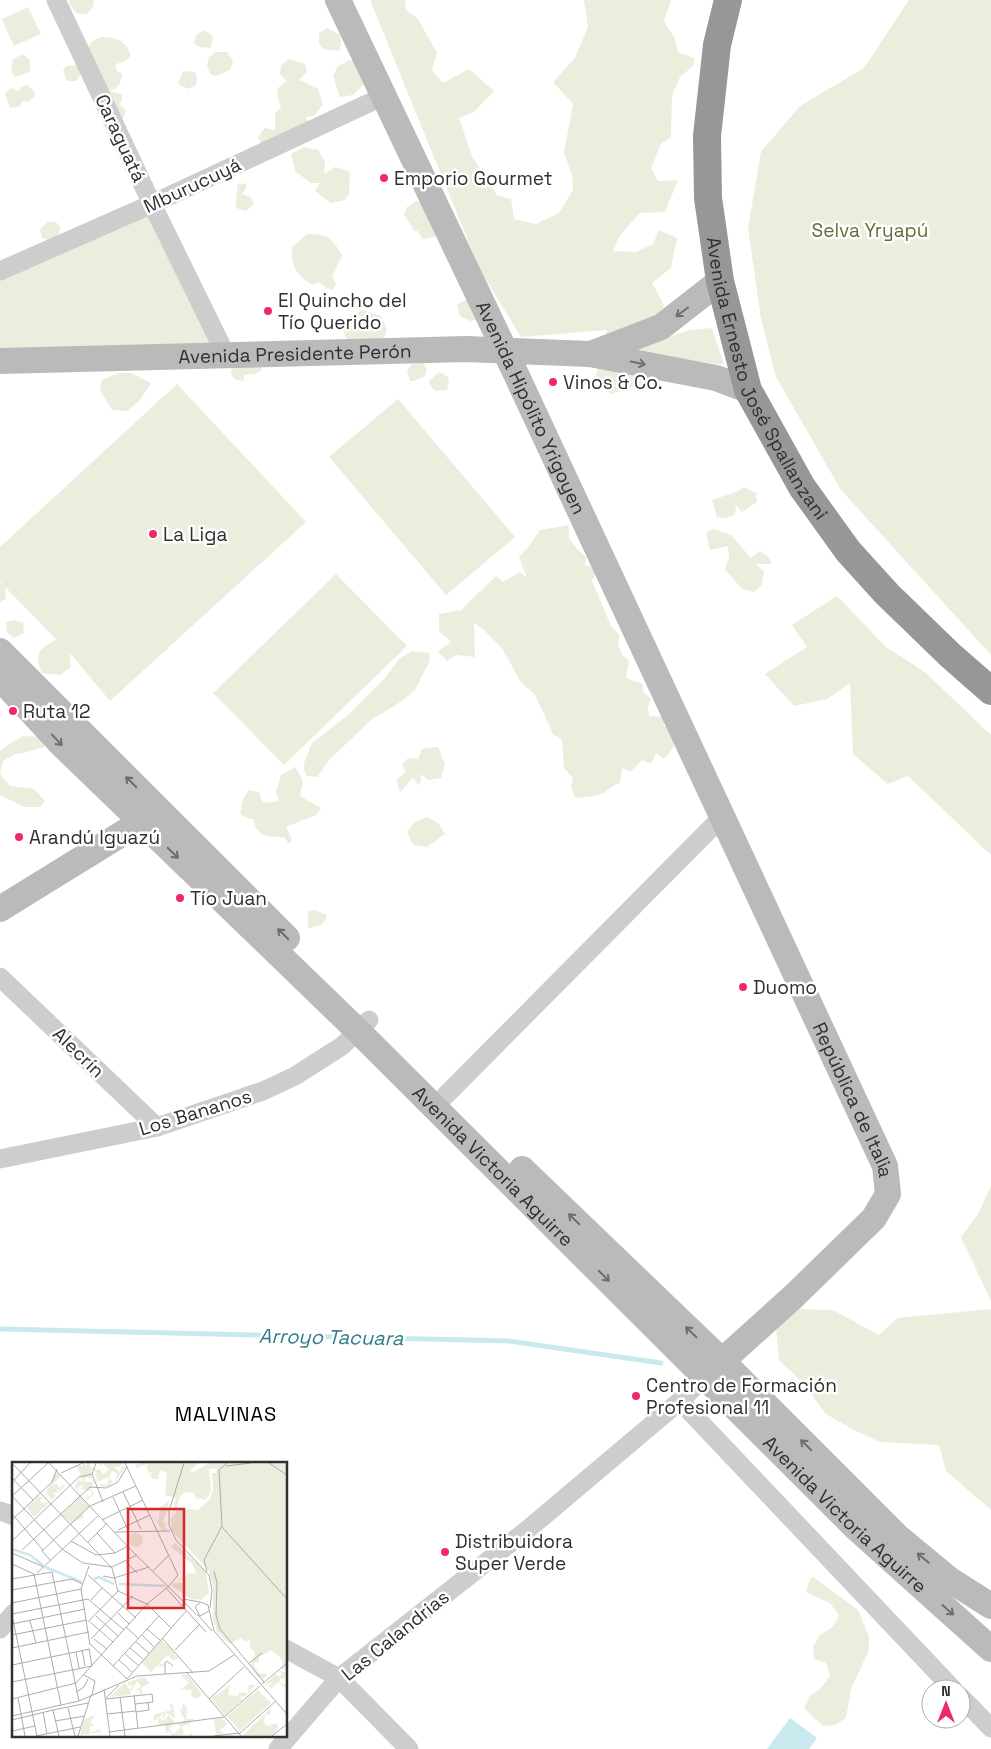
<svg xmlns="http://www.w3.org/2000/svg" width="991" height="1749" font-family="'Space Grotesk',sans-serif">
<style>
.green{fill:#eaeedd}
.water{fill:#c8e9ee}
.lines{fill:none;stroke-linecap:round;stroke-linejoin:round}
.stream{stroke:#c8e9ee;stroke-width:5}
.street{stroke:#cdcdcd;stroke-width:19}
.secondary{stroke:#bababa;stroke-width:26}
.highway{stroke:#979797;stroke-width:28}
.oneway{stroke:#6e6e6e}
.poi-dot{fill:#f02868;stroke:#fff;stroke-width:2}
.labels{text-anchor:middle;stroke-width:5;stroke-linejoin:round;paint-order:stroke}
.street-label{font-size:19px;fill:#303030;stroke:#fff}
.poi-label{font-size:19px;fill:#303030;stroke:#fff;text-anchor:start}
.park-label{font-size:19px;fill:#606f3a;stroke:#fff}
.water-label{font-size:20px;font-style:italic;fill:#347e8a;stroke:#fff}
.neighbourhood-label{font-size:20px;letter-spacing:1px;fill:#000;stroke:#fff}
.inset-river{fill:none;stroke:#c8e9ee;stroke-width:2.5}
.inset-road{fill:none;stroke:#acacac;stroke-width:1}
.view{fill:#d62828;fill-opacity:0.15;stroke:#d62828;stroke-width:2.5}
.inset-edge{fill:none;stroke:#303030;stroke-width:2.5}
</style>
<rect width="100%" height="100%" fill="#fff"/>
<g class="green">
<polygon points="69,0 94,0 93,7 87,14 76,13 70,5"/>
<polygon points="370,0 405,0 406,10 418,19 437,53 432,70 443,83 469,69 494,91 474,112 459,118 472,156 497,195 511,199 514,219 536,224 559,213 573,190 572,174 564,153 573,104 553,82 575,58 588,27 584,0 671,0 664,21 675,39 678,52 694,58 694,65 680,77 672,96 671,137 661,144 651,168 658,181 678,180 665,212 640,213 620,235 613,251 636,252 653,244 659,230 677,238 671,268 652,283 664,305 653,342 690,330 712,328 724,365 649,354 662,364 656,383 633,387 611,394 595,379 607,330 521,337 480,270"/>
<polygon points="909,0 991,0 991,655 841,490 776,377 761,319 748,228 761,152 800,106 864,68"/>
<polygon points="28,7 41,34 14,46 2,19"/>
<polygon points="327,28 340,35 341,44 339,51 323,49 319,44 319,33"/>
<polygon points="204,30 213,36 211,48 199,47 194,43 196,35"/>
<path d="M101,37C116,37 126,41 131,55L126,61L116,64V70L122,74C121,84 118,89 108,91L122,94V101L119,104L126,110L124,116L120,122L87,54L90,43Z"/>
<polygon points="215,52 227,52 233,62 230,70 216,76 210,74 207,65 209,58"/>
<polygon points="23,54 30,60 30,72 15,77 11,71 13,59"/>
<polygon points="289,59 305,64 307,72 299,80 318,89 323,104 314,116 306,117 308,127 263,147 258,137 265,128 275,130 275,114 281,107 277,96 278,88 287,81 280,74 281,65"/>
<polygon points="349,60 365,65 366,82 353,95 340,97 333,76 338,66"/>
<polygon points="75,65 83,72 76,81 67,81 63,71 66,66"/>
<polygon points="183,71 195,72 197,78 196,85 188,89 178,84"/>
<polygon points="27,85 34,91 35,96 28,102 23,101 19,107 10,108 5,94 10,88 19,91 21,87"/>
<polygon points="304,147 318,150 325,162 324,174 335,167 350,172 349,194 345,200 331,203 315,191 320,183 311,183 295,171 291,154"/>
<path d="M246,183V189L242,194L251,197L254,204L246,211L236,208C235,200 238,193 237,185Z"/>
<polygon points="416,201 423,201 438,224 435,237 422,239 418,231 414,231 404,214 407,207"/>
<polygon points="152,204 208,297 204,309 226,355 0,361 0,271"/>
<polygon points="48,222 56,222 60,227 59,234 51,240 42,238 40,229"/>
<path d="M307,234C327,234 333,238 342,256L332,277L336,284L333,290L326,288L319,282L313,285C296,276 291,266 292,247Z"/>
<polygon points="471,298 481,318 470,321 460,316 457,304"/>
<polygon points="363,310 381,316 387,330 380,346 360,349 346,338 340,321"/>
<polygon points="233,361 260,362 262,370 255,374 244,375 244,381 234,379 231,373"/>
<polygon points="423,363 427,369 425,376 414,381 410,381 407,371 412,364"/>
<polygon points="439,372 447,376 449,381 447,390 435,391 430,385 429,381"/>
<polygon points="119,373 131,373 151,383 140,400 127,411 112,410 100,390 102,380"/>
<path d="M177,384L306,522L110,701L69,652L71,667L60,675L42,673C34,654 38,649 56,640L62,645L5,587L6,598L0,603V584H2L0,582V547Z"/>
<polygon points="398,399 515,537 446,595 329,457"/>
<path d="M744,487L756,493L757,502L742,512L736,505L735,515L725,518L717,517L712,500C724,495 733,495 744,487Z"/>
<path d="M569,525V538L578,550L586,557L585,565L597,569L592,581L611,626L619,635L618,644L622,655L629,660L626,678L643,684V692L651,699L648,707L649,716L664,717V726L674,728C676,743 675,748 664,759L656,753L651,764L642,760L630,772L622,768L620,783C613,785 611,788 605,792C597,797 585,797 575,798L571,787L573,778L564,768L562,740L553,734L535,695L520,681L502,648L483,629L474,623L475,657L456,655L447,661L438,651L451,642L439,631V614L461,610L496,576L503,582L520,572L527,578L519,557L529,546L540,530Z"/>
<polygon points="714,529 731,535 751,558 760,551 769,557 772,564 755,564 764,571 762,584 755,592 742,589 725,569 729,558 728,546 710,550 706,532"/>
<polygon points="336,574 407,646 284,765 213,693"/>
<polygon points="837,596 885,646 926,673 991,735 991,855 908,776 888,784 853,754 850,683 827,699 794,706 765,674 807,647 792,625"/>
<polygon points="14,620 23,623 24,633 14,638 7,632 6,622"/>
<polygon points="412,651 429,653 430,660 415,690 402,701 371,720 329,760 317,777 307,776 304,770 304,763 312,743 347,716 385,678 399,659"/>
<polygon points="23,736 38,737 45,740 44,747 23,753 15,754 3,761 0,774 10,786 34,789 45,801 40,807 25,807 0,795 0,751 9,744"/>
<polygon points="438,747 445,764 441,778 428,780 421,774 421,781 418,785 413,778 400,792 396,780 406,772 402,765 408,758 418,759 422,749"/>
<path d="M295,767L303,781L300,796L321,808L316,815L286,827L292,839L289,844L285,838C268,836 257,838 253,819H249L240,814L243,799L249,790L259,792L263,803L279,801L276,792L281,775Z"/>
<polygon points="427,817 438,823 445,834 427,847 413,845 407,832 414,823"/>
<path d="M315,910L327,915C324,926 318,926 308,928V916L309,911Z"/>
<polygon points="991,1186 991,1301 961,1237 978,1214"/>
<polygon points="798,1309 833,1310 879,1335 898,1318 991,1309 991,1510 946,1471 939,1445 880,1442 854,1430 826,1414 802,1382 779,1360 776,1328"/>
<polygon points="813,1577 858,1610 869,1636 869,1650 851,1689 846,1718 835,1725 823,1726 804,1708 810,1696 821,1688 830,1676 826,1663 814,1659 813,1646 820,1635 833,1627 839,1615 830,1603 806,1592 810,1579"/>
</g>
<polygon class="water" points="790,1718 817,1738 809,1749 767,1749"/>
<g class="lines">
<polyline class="stream" points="0,1329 509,1341 661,1363"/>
<g class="street">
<polyline points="56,0 152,204 226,355"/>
<polyline points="0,271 152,204 384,96"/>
<polyline points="0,977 157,1127"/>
<polyline points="445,1096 722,817"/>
<polyline points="0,1159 157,1127 263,1091 295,1076 342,1046 369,1020"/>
<polyline points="680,1401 953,1689"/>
<polyline points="0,1511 14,1516"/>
<polyline points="0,1629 14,1613"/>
<polyline points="286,1649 339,1678 409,1749"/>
<polyline points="961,1697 991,1728"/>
<polyline points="278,1749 339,1678 527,1530 680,1401 713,1369"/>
</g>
<g class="secondary">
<path id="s1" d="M338,0L515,372L885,1166L888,1194L874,1218L794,1296L722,1361"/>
<polyline points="591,354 661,327 720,281"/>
<path id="s2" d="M0,361L466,349L590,354L716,378L748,390"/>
<polyline points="0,651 287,938"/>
<path id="s3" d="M0,678L61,744L359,1032L855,1527L991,1649"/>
<polyline points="0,909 141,822 153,811"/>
<polyline points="522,1169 722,1361 898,1537 950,1580 991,1606"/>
</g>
<path class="highway" id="s4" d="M728,0L717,45L707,136L708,198L720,281L748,390L802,487L848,551L887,594L950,655L991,691"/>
</g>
<defs><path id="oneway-shaft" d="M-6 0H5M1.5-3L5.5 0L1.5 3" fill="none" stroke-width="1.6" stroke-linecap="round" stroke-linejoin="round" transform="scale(1.25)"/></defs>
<g class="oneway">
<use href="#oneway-shaft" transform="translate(682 312) rotate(143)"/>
<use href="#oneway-shaft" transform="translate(638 363) rotate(11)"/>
<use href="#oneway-shaft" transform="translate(57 740) rotate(47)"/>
<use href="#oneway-shaft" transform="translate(131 782) rotate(-135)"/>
<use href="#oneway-shaft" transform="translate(173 853) rotate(44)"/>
<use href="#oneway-shaft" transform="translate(283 934) rotate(-135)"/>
<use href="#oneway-shaft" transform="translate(574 1219) rotate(-136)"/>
<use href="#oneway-shaft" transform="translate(604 1276) rotate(45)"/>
<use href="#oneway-shaft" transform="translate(691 1332) rotate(-136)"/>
<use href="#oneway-shaft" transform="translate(806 1445) rotate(-135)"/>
<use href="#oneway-shaft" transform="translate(923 1558) rotate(-140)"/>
<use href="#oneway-shaft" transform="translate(948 1610) rotate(42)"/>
</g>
<g class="poi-dot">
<circle cx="384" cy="178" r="5"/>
<circle cx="268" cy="311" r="5"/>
<circle cx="553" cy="382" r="5"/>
<circle cx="153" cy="534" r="5"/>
<circle cx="13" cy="711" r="5"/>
<circle cx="19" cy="837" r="5"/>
<circle cx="180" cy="898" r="5"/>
<circle cx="743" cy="987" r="5"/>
<circle cx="636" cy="1396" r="5"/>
<circle cx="445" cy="1552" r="5"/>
</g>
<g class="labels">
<g class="street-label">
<text transform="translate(121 138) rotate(65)" y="7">Caraguatá</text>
<text transform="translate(192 185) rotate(-25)" y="7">Mburucuyá</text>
<text dy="7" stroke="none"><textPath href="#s2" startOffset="295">Avenida Presidente Perón</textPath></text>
<text dy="7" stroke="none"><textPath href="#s4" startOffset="392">Avenida Ernesto José Spallanzani</textPath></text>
<text dy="7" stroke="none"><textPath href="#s1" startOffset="451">Avenida Hipólito Yrigoyen</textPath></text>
<text transform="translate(79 1052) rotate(44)" y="7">Alecrín</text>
<text dy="7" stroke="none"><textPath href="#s1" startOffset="1215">República de Italia</textPath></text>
<text transform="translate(195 1112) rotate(-17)" y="7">Los Bananos</text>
<text dy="7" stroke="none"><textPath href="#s3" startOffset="694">Avenida Victoria Aguirre</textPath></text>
<text dy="7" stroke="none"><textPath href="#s3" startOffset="1189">Avenida Victoria Aguirre</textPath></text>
<text transform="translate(395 1635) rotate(-39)" y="7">Las Calandrias</text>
</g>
<g class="poi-label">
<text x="394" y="185">Emporio Gourmet</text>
<text x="278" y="307">El Quincho del<tspan x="278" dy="22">Tío Querido</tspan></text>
<text x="563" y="389">Vinos &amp; Co.</text>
<text x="163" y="541">La Liga</text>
<text x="23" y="718">Ruta 12</text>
<text x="29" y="844">Arandú Iguazú</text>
<text x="190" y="905">Tío Juan</text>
<text x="753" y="994">Duomo</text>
<text x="646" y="1392">Centro de Formación<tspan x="646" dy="22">Profesional 11</tspan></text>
<text x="455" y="1548">Distribuidora<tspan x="455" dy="22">Super Verde</tspan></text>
</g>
<g class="park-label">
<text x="870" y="237">Selva Yryapú</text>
</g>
<g class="water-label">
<text transform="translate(331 1337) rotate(1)" y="7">Arroyo Tacuara</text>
</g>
<g class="neighbourhood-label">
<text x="226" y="1421">MALVINAS</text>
</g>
</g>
<g transform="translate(12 1462)">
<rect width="275" height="275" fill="#fff"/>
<path d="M71,1L75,4L74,1H78L77,4L79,2L78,5L86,8L94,7L88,9L92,12L98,6L95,7L91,1L88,5V1H111L107,5H102L108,10L110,4H114L103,20L105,12L100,9L97,17L101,19L97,24L91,25L86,22L95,23L97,15L84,20L85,15L82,13L85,11L79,7L80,17L74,15L73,20H80V17L82,21L78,27L81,29L82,33L75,38V32L79,35L80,29L69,27L73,21L66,26L68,30L62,25L66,19L61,23L69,16L67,19H71L65,4H71ZM129,1H186L182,6L179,5H177L181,7L178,9L180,11L197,1H275V208L268,207L271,203L269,196L259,188L247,195V200L241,201L246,211L256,212L252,217L245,214L239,203L243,190L238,186V178L233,180L229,176L218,182L205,170L201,156V124L197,109L160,69L159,56L168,46L186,48L198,37L201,28L200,11H204L205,7H197L199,29L194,38L188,36L183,40L186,35H182V31L173,30L169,33L164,47H161L164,36L153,33L155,11L148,8L146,17H141L138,13L142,9L137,11L134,4L137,1L125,6L123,3ZM44,10L49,14L39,24L45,21L47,26L54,22L48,29L43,27L47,30L41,31L44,34L39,38L34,30ZM27,34L33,37H28L29,41L38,40L22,55L15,45ZM68,34L78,44L70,52L72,55L60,61L49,54L42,60ZM158,38L151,61H154L153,66L157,68L150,69L135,43L146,60L148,45ZM117 78a7 7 0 1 1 14 0a7 7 0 1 1-14 0ZM163,81L194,109L197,131L189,138L179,137L160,124L161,121H172L170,117L177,111L185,112L180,102L159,85ZM149,178L163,190L160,195L162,192L167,196L161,198L155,193L146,203L152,202L151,205L145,204L139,210L129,200ZM267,208L275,211L272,218L269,216L267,220L273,223L275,219V227L266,220L260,226L256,225L261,220L252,223L264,212L267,215L270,211ZM168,212L175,213L190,232L189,233L184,237L179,234L180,228L169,227L177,221ZM132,215L138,221L129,226L131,231L119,233L128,231V228L123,229L129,224L125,219L117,233L98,235L113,220L118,228L121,224L116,223V220ZM218,223L216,233L226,234L227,230L236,231L237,223H243L234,234L228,235L230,238L213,253L199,237ZM246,228L259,241L228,269L215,254ZM171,241L175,247L174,257H182L177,261L178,269L176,262L170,265L172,272L178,273L180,269V274L172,272L160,274L157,269L154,272L153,263H147L146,254L144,259L141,257L143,252L160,248L157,242H161L163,256L154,251L151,258V251L148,254L150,259L154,257L156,253L163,260L157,267L162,272L169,265L165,262L173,258L167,247L170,248ZM259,246L258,253L253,252L252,261L255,264L265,261L266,267L260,274H230ZM83,253L78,261L83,264H78V271L88,267L89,270L68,273L71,258ZM210,256L215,262L207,269L213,271L199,274L204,272L202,257Z" fill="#eaeedd"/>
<path class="inset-river" d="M0,87L18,93L31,103M33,105L70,120M82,117L87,115L102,122M107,122L153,124"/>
<path class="inset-road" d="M0,1L100,106L106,129M37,1L120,89L184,152M84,1L80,12L91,40M113,1L166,113L157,124M172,1L157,49V63L164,78L197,113L200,128L198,146M257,1L275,13M214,4L239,1M49,11L71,1M0,16L21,38M2,18L18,1M111,30L129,67M0,34L50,87L71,101L100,105L125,93M0,34L36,1M101,35L116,68M0,52L12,66M0,58L40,20L45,7M90,58L131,38M210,65L275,137M12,66L31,88M106,68L138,53M103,70L158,69M85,71L103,91M0,79L67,15L80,12M59,79L84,93L103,91L116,84M76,80L95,61M10,88L78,25L94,26L106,20L115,5M0,91L32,105M39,99L30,89L78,44L124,24M114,100L125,111M0,102L22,112L49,243M77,104L69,127L78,183M141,109L157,93M195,109L192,98L210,64L207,8L215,1M202,109L205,121L204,153L208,167L252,220M25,111L87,53M76,113L124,156M91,114L102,116L137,105M0,117L40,110L67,239M154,126L194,170M0,128L60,117L70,122M106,129L135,142L159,166M171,137L188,140M79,138L90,126M0,141L69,127M197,149L188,154L183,145L189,140L196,143L202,169L275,252M106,151L117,162M0,152L76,137L112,168M185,152L200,169M0,153L25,274M84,154L106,174M18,159L24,181M76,160L106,129M78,160L101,180M0,162L73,147M114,165L127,177M135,167L148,178M0,173L75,158M130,173L142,185M150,176L181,211M79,177L121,134M82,177L95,187M124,180L137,191M78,182L115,217L175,148M0,186L77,170M118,186L131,197M70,188L73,204M163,188L188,162M64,190L67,206M113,192L126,203M107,198L120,210M237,201L250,191M0,203L78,187M101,204L147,154M175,211L229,274M153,212V201L155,199L161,204M72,213L83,219L80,233M0,220L80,204L77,187M250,222L275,201M92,227L98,274M64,230L72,225L76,217M122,233L126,266M108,235L113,274M6,236L13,274M94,236L107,223M0,237L64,221L135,142L157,124M94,237L140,232L141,240L123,242M197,237L232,205M56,246L63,274M41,248L76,241M31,250L35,272M124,250L137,248L136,240M95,252L124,249M0,254L67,239L125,214L197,209L222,193M0,258L41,248L47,274M43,259L73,254M0,269L23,264M97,270L212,255L248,224M227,272L264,239M24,274L68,265M66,274L79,233M202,274L227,271M260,274L275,262"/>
<path class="view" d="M116,47H172V146H116Z"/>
<rect width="275" height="275" class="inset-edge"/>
</g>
<g transform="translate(946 1704)"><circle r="24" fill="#ffffff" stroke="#acacac"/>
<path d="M0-4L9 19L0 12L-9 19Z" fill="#f02868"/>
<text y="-8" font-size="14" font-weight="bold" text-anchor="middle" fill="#303030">N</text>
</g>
</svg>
